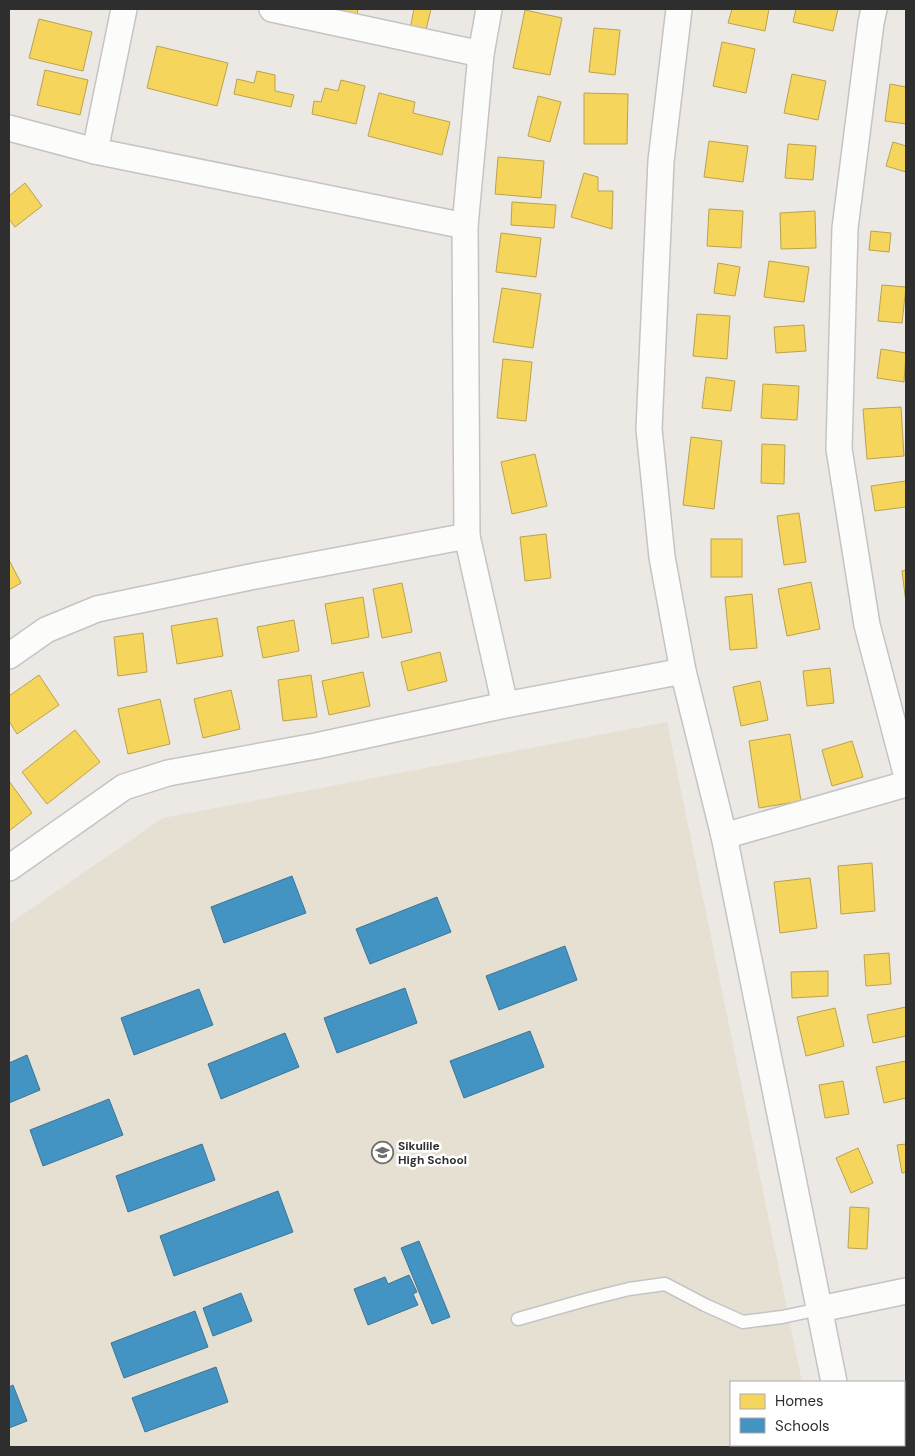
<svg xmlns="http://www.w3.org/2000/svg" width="915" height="1456" font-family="'DM Sans',sans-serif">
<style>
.education{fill:#e6e0d3}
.homes{fill:#f6d55c;stroke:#baa34e}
.schools{fill:#4393c3;stroke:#3d7596}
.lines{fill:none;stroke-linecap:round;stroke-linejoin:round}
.service-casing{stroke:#c5c4c5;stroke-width:15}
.minor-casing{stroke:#c5c4c5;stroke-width:28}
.service{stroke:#fcfcfb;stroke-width:12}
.minor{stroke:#fcfcfb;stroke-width:25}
.labels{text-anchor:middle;stroke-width:5;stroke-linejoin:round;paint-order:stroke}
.poi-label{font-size:12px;font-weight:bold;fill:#2e2e2e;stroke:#fff;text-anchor:start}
</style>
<rect width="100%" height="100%" fill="#ece8e4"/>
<polygon class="education" points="667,722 802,1382 731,1382 731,1445 815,1445 815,1447 9,1447 9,924 163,818"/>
<g class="homes">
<polygon points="315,9 358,9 356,22"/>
<polygon points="414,9 431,9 424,38 409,34"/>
<polygon points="732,9 769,9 765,31 728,23"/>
<polygon points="796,9 838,9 833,31 793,22"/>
<polygon points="525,10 562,18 550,75 513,68"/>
<polygon points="39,19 92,32 83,71 29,58"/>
<polygon points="594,28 620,30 615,75 589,72"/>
<polygon points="722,42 755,49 746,93 713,86"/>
<polygon points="157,46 228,63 217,106 147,88"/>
<polygon points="45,70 88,80 80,115 37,105"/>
<polygon points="257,71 275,75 275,91 294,95 291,107 234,94 237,79 254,83"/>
<polygon points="792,74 826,81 818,120 784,113"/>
<polygon points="341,80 365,86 356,124 312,114 314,101 321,102 325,88 338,91"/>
<polygon points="890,84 906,87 906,124 885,121"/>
<polygon points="379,93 415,102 413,113 450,122 442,155 368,136"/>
<polygon points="584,93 628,94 627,144 584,144"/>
<polygon points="538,96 561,102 550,142 528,136"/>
<polygon points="709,141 748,146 743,182 704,177"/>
<polygon points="893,142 906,146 906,172 886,166"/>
<polygon points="788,144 816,146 813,180 785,178"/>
<polygon points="498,157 544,161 541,198 495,194"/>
<polygon points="584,173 598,177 598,191 613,191 612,229 571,217"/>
<polygon points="25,183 42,206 15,227 9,219 9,196"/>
<polygon points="512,202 556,205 554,228 511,225"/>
<polygon points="709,209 743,211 741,248 707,246"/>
<polygon points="815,211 816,248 781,249 780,213"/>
<polygon points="871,231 891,233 889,252 869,250"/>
<polygon points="501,233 541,238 536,277 496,272"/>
<polygon points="769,261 809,267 804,302 764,297"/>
<polygon points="718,263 740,267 735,296 714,293"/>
<polygon points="882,285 906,287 902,323 878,321"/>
<polygon points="502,288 541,294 533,348 493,342"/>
<polygon points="697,314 730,316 727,359 693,356"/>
<polygon points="804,325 806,351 776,353 774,327"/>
<polygon points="881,349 906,353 904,382 877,378"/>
<polygon points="503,359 532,362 526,421 497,418"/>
<polygon points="706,377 735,381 731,411 702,408"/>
<polygon points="763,384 799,386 797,420 761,418"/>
<polygon points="901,407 904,456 867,459 863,409"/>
<polygon points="691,437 722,441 714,509 683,505"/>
<polygon points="762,444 785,445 784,484 761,483"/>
<polygon points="535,454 547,506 512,514 501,462"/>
<polygon points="906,481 906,507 875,511 871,486"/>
<polygon points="799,513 806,562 784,565 777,516"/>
<polygon points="546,534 551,578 525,581 520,537"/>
<rect x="711" y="539" width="31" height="38"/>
<polygon points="9,560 21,583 9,590"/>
<polygon points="906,570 906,603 902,571"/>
<polygon points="811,582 820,629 787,636 778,589"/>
<polygon points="402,583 412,632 382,638 373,589"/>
<polygon points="752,594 757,648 730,650 725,597"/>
<polygon points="363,597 369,637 332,644 325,604"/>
<polygon points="217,618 223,656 177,664 171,626"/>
<polygon points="294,620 299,651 263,658 257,627"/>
<polygon points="143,633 147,672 118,676 114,637"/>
<polygon points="440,652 447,681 408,691 401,662"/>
<polygon points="830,668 834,703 807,706 803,671"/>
<polygon points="363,672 370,706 329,715 322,681"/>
<polygon points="39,675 59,705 17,734 9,721 9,696"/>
<polygon points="311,675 317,717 283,721 278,680"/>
<polygon points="760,681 768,720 741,726 733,687"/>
<polygon points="231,690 240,729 203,738 194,699"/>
<polygon points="160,699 170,744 128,754 118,709"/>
<polygon points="75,730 100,762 47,804 22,772"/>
<polygon points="790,734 801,801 759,808 749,741"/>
<polygon points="852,741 863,777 832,786 822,750"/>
<polygon points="9,781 32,813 9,831"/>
<polygon points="872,863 875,911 841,914 838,866"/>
<polygon points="810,878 817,928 780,933 774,882"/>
<polygon points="889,953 891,984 866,986 864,955"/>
<polygon points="828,971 828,996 792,998 791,972"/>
<polygon points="906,1007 906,1036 873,1043 867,1015"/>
<polygon points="835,1008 844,1046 806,1056 797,1017"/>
<polygon points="906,1061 906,1098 884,1103 876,1067"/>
<polygon points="843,1081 849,1114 825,1118 819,1085"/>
<polygon points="906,1144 906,1172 902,1173 897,1145"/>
<polygon points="858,1148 873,1183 851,1193 836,1158"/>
<polygon points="850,1207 869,1208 867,1249 848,1248"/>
</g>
<g class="schools">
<polygon points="292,876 306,913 224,943 211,907"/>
<polygon points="437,897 451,932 370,964 356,929"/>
<polygon points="565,946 577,980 499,1010 486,976"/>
<polygon points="405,988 417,1023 337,1053 324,1018"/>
<polygon points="199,989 213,1025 134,1055 121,1018"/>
<polygon points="530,1031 544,1067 464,1098 450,1061"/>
<polygon points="285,1033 299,1067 221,1099 208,1064"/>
<polygon points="27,1055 40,1090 9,1103 9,1063"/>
<polygon points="109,1099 123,1135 43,1166 30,1130"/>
<polygon points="202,1144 215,1180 128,1212 116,1176"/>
<polygon points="278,1191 293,1232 174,1276 160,1236"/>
<polygon points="419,1241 450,1317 432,1324 401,1248"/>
<polygon points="409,1275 417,1292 413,1294 418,1305 368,1325 354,1289 385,1277 388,1284"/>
<polygon points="241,1293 252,1321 213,1336 203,1308"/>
<polygon points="195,1311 208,1347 124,1378 111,1343"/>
<polygon points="216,1367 228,1402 145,1432 132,1398"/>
<polygon points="13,1385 27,1421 9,1428 9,1387"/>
</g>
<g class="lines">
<defs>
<polyline id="service" points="518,1319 589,1299 629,1289 665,1284 705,1305 743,1322 782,1317 820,1309"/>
<g id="minor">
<polyline points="272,9 481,54"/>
<polyline points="489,9 481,54 465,226 467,536 505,705"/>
<polyline points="679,9 661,161 649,429 662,557 683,671 724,836 834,1382"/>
<polyline points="874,9 871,23 845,228 839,449 867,625 906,773"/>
<polyline points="9,128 95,151 465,226"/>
<polyline points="95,151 124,9"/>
<polyline points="9,656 46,630 97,609 250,577 467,536"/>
<polyline points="724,836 906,784"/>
<polyline points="9,868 124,787 168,773 316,746 505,705 683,671"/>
<polyline points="820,1309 906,1291"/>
<polyline points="846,1445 847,1447"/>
</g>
</defs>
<use href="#service" class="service-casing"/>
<use href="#minor" class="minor-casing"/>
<use href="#service" class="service"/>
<use href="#minor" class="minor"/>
</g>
<defs>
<symbol id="school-ring" viewBox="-11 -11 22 22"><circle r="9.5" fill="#fff" stroke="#706f6e" stroke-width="1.5"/><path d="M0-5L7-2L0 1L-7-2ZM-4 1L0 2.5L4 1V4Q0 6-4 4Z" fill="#706f6e"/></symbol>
</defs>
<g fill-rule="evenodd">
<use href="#school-ring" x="370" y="1140" width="25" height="25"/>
</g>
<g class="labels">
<g class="poi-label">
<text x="398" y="1150">Sikulile<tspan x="398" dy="14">High School</tspan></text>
</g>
</g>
<rect width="915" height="1456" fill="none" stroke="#2e2e2e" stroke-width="20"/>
<rect x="730" y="1381" width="175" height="65" fill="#ffffff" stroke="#ababab"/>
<rect x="740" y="1394" width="25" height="15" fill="#f6d55c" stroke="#ababab"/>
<text x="775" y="1406" font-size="15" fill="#2e2e2e">Homes</text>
<rect x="740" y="1418" width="25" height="15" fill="#4393c3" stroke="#ababab"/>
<text x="775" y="1431" font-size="15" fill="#2e2e2e">Schools</text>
</svg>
